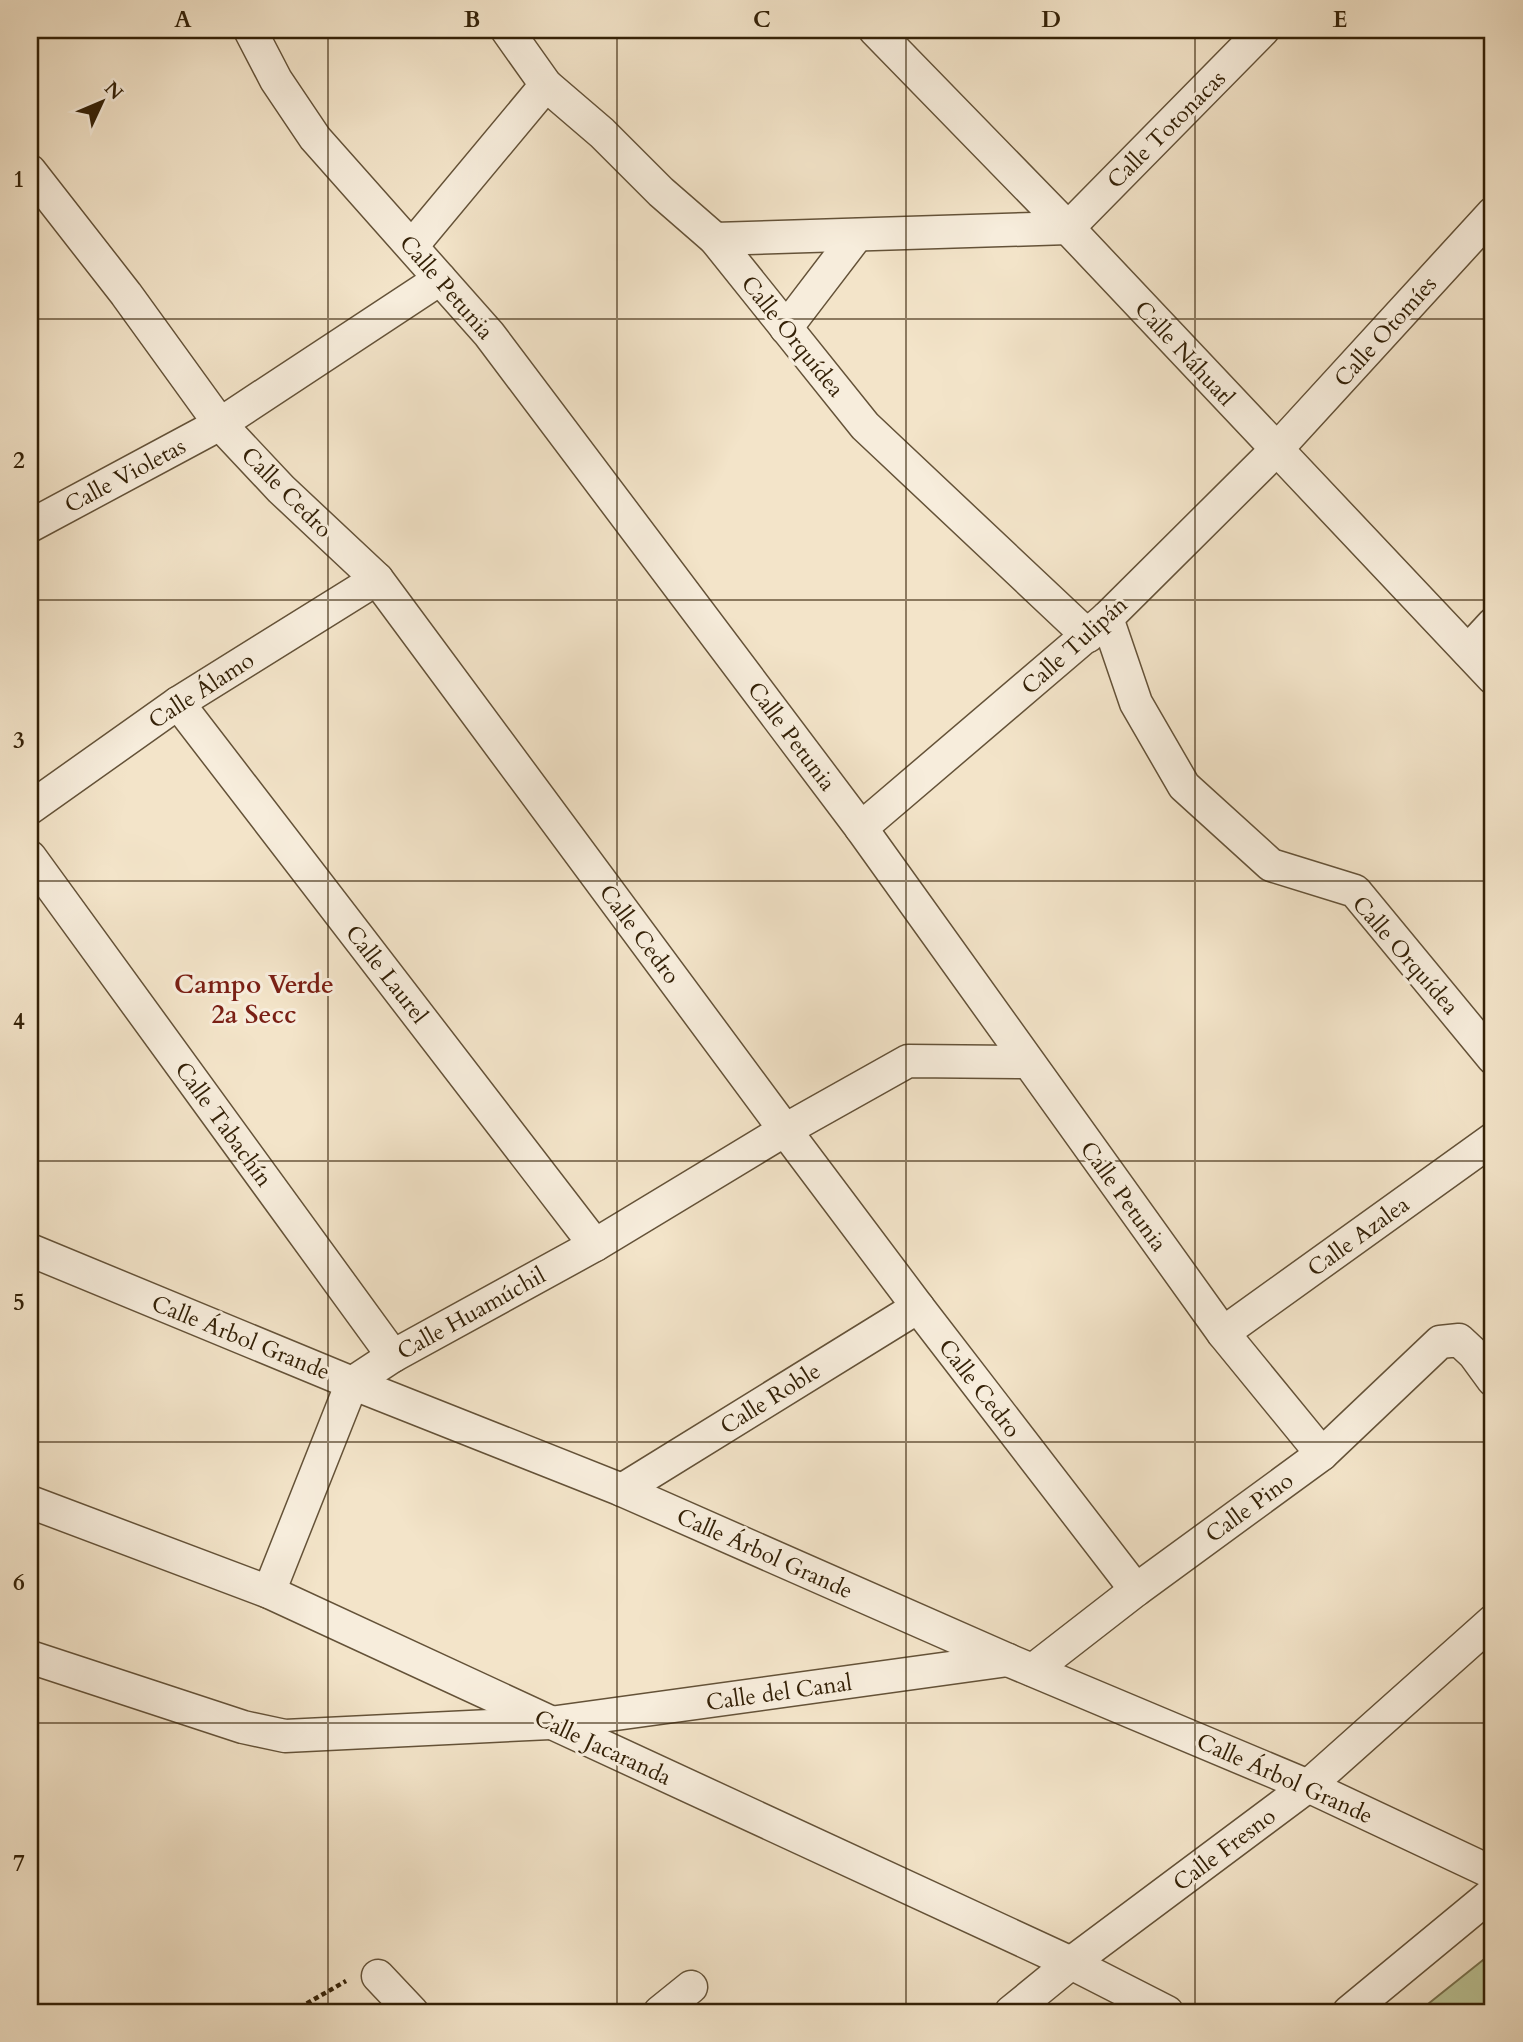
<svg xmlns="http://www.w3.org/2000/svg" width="1523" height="2042" font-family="Cardo,serif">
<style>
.green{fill:#bbc496;stroke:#78724e;stroke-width:2}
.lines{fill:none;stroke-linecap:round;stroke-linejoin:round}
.minor-casing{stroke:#645238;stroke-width:35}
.path{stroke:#342107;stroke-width:4.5;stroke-dasharray:5 3.5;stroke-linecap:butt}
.minor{stroke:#f7eddc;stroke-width:32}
.grid{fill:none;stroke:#342107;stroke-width:2;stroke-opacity:0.55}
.labels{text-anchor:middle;stroke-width:6;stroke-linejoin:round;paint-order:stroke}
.street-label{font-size:23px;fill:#342107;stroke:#f7eddc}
.quarter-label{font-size:26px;font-weight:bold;fill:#7a1f14;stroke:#f7eddc}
.neatline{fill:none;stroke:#342107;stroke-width:2.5}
.grid-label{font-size:23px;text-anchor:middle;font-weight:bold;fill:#342107}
</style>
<rect width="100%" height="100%" fill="#f3e4c9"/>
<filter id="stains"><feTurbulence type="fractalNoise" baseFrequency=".00286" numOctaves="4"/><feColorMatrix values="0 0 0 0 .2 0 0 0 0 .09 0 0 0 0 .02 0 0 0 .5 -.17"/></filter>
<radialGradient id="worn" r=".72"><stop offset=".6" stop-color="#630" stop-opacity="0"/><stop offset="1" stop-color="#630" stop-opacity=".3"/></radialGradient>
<polygon class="green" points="1493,1952 1493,2012 1418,2012"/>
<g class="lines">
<defs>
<g id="minor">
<polyline points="250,30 276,80 315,138 489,334 861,828 1223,1333 1322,1454"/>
<polyline points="507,30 546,85 602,133 661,192 715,239 865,426 1088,636"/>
<polyline points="875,30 1068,228 1493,678"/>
<polyline points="30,171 126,294 220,424 281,489 377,579 785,1130 918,1307 1136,1590"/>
<polyline points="715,239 1068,228 1263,30"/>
<polyline points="412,246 546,85"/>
<polyline points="786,328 857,235"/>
<polyline points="30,526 220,424 440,279"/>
<polyline points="1107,618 1136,703 1184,786 1271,865 1355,891 1493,1058"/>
<polyline points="1468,651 1493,624"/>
<polyline points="178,703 595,1245"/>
<polyline points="30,808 178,703 377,579"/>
<polyline points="861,828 1107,618 1276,450 1493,213"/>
<polyline points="30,857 393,1356"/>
<polyline points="30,1250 352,1383 622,1490 1008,1660 1308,1786 1493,1873"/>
<polyline points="1223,1333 1493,1139"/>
<polyline points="622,1490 918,1307"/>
<polyline points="30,1502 269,1592 1071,1963 1167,2012"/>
<polyline points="269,1592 352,1383 393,1356 595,1245 785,1130 908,1061 1027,1062"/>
<polyline points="30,1657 243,1727 285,1736 550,1723 1008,1660"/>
<polyline points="1033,1670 1136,1590 1322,1454 1440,1342 1459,1340 1474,1354 1493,1380"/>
<polyline points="378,1976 412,2012"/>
<polyline points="660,2012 691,1987"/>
<polyline points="1011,2012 1071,1963 1308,1786 1493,1621"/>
<polyline points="1349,2012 1493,1893"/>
</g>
</defs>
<use href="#minor" class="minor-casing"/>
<polyline class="path" points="292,2012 346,1981"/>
<use href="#minor" class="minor"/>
</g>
<path class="grid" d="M328,30V2012M617,30V2012M906,30V2012M1195,30V2012M30,319H1493M30,600H1493M30,881H1493M30,1161H1493M30,1442H1493M30,1723H1493"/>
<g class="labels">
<g class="street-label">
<text transform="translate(1166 129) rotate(-45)" y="8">Calle Totonacas</text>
<text transform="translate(447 287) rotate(49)" y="8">Calle Petunia</text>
<text transform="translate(1385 331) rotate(-48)" y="8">Calle Otomíes</text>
<text transform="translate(793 336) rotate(51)" y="8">Calle Orquídea</text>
<text transform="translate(1185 353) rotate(47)" y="8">Calle Náhuatl</text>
<text transform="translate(125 475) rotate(-28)" y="8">Calle Violetas</text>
<text transform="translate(287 492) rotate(45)" y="8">Calle Cedro</text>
<text transform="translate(1074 645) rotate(-42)" y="8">Calle Tulipán</text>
<text transform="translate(201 690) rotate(-33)" y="8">Calle Álamo</text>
<text transform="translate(792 736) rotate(53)" y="8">Calle Petunia</text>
<text transform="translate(640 934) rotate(53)" y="8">Calle Cedro</text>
<text transform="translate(1406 955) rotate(49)" y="8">Calle Orquídea</text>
<text transform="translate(387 974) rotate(52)" y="8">Calle Laurel</text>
<text transform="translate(224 1124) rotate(54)" y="8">Calle Tabachín</text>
<text transform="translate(1124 1196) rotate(54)" y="8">Calle Petunia</text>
<text transform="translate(1358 1236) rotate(-36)" y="8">Calle Azalea</text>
<text transform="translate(471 1313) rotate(-29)" y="8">Calle Huamúchil</text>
<text transform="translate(241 1337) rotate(22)" y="8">Calle Árbol Grande</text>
<text transform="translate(980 1388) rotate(52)" y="8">Calle Cedro</text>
<text transform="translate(770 1398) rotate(-32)" y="8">Calle Roble</text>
<text transform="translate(1249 1507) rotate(-36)" y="8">Calle Pino</text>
<text transform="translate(765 1553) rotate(24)" y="8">Calle Árbol Grande</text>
<text transform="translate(779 1692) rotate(-8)" y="8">Calle del Canal</text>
<text transform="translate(603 1747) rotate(25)" y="8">Calle Jacaranda</text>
<text transform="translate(1285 1778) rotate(24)" y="8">Calle Árbol Grande</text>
<text transform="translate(1224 1849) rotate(-37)" y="8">Calle Fresno</text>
</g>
<g class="quarter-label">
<text x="254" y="993">Campo Verde<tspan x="254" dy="30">2a Secc</tspan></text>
</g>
</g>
<rect width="1523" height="2042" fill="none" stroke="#f3e4c9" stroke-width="77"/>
<g transform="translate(102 102) rotate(46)" stroke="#f7eddc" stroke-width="5" paint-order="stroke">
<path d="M0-5L12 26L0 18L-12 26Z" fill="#342107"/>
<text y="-10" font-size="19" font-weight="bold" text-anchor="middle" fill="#342107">N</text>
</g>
<rect x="38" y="38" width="1446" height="1966" class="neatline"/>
<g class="grid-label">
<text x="183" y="27">A</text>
<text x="472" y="27">B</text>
<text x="762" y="27">C</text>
<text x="1051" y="27">D</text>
<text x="1340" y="27">E</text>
<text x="19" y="187">1</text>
<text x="19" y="468">2</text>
<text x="19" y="748">3</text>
<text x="19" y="1029">4</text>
<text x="19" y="1310">5</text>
<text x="19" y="1590">6</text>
<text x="19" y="1871">7</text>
</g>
<rect width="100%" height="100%" filter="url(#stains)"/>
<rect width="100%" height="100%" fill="url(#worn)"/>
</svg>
